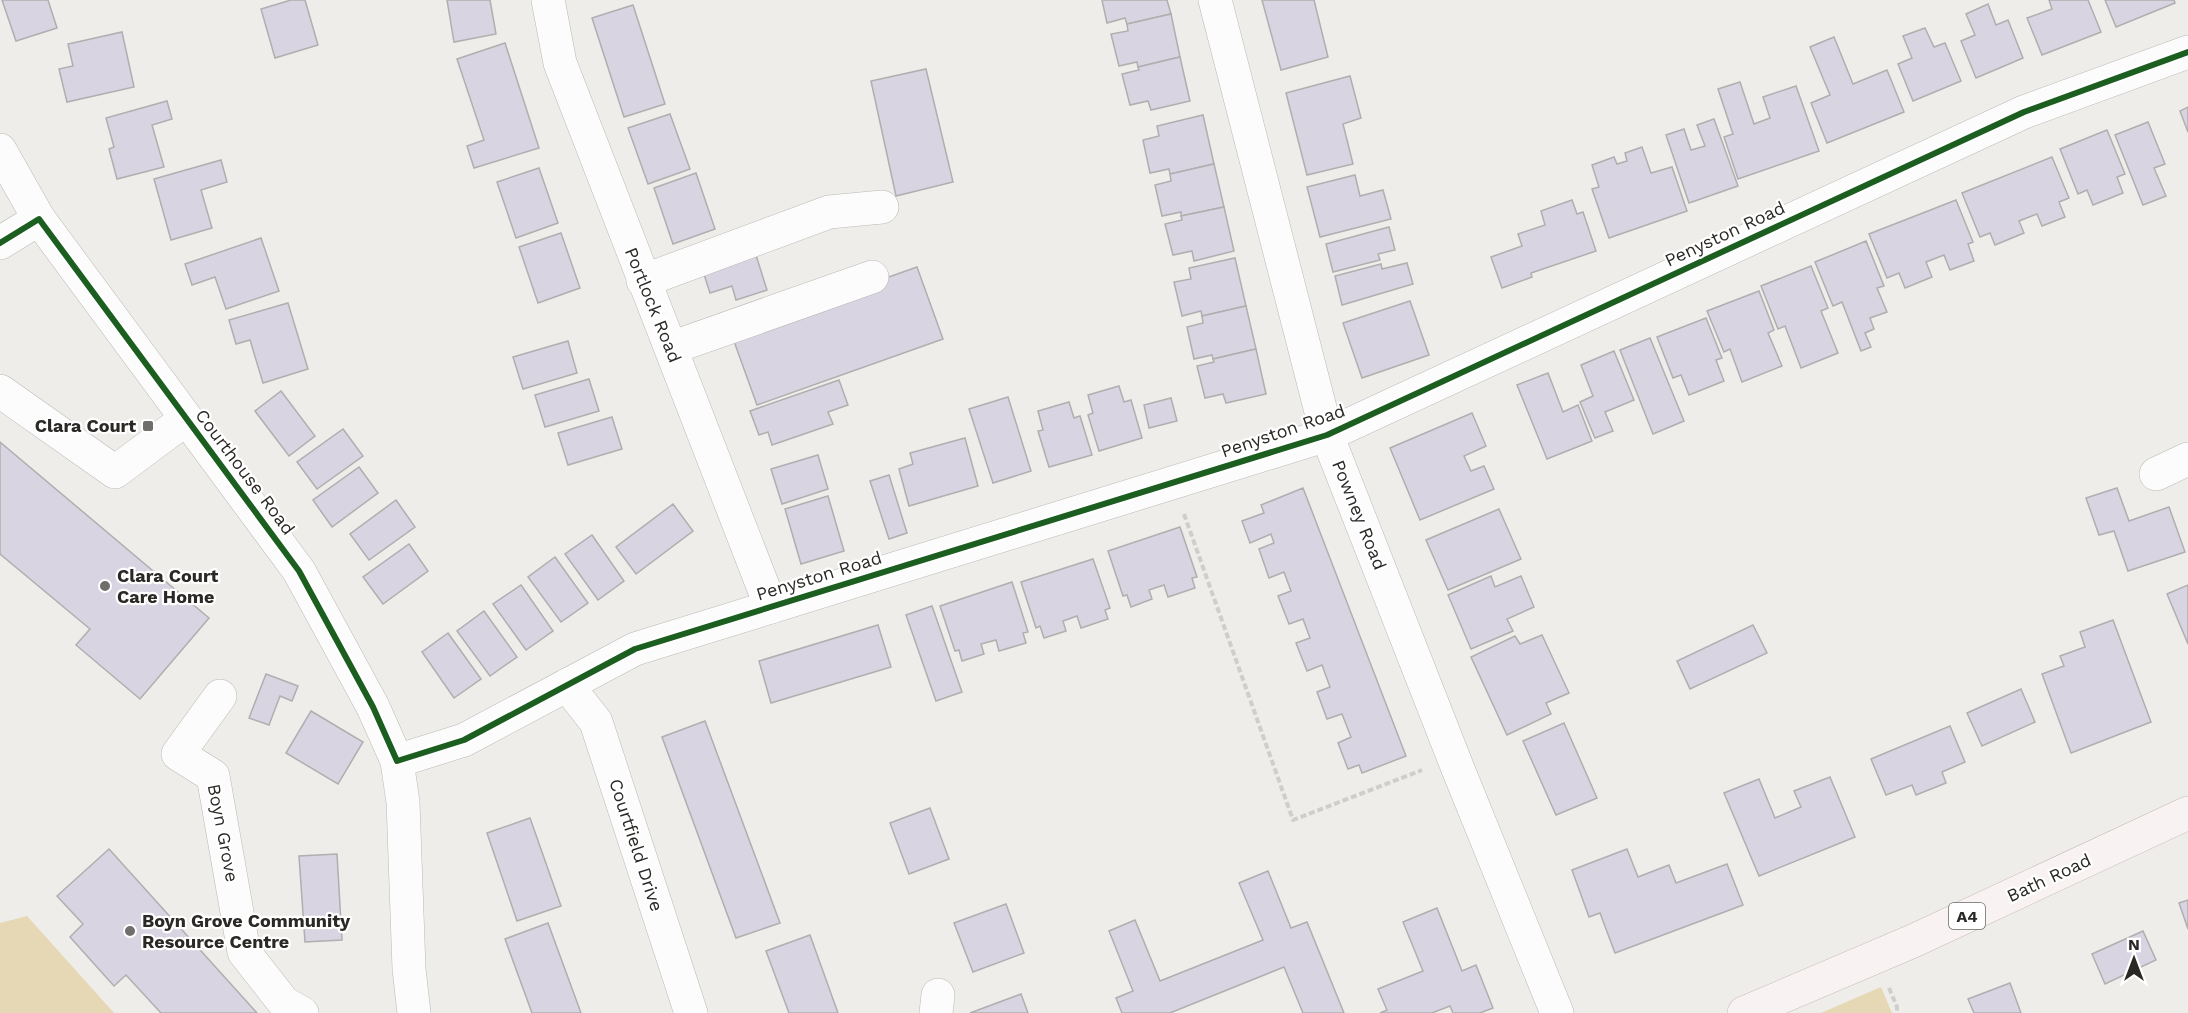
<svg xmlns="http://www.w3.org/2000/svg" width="2188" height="1013" font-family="'Work Sans',sans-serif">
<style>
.green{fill:#e6d7b5}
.building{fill:#d9d4e1;stroke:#b0aeaf;stroke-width:1.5}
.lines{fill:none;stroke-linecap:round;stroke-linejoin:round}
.minor-casing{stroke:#bbb9b6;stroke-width:34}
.major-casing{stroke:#c5bcba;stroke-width:34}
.path{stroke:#cececb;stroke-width:4;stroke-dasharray:6 3;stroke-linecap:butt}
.minor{stroke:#fdfcfc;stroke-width:33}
.major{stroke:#f8f2f2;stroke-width:33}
.cycleway-casing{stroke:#fff;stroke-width:10}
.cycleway{stroke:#1b5e20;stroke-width:6}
.poi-dot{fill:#6f6e6b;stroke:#fff;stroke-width:2}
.labels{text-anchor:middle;stroke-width:4.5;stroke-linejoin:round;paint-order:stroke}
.shield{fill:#fff;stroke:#6a6967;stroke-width:1.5}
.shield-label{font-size:16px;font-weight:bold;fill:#2a2926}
.street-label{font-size:18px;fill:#2a2926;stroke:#fff}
.poi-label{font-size:18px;font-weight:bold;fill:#2a2926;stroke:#fff;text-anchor:start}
</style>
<rect width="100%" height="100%" fill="#efedea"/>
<g class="green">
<polygon points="27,916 114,1013 0,1013 0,923"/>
<polygon points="1881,987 1892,1013 1821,1013"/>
</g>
<g class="building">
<polygon points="2,0 48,0 57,28 16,41"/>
<polygon points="291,0 305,0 318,45 275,58 261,9"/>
<polygon points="447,0 490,0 496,34 454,42"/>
<polygon points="1102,0 1167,0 1171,14 1127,24 1125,18 1107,23"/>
<polygon points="1262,0 1314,0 1328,57 1281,70"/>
<polygon points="2049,0 2088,0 2101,32 2042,55 2027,18 2052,9"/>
<polygon points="2105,0 2174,0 2175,3 2116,27"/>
<polygon points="1988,4 1996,25 2008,20 2023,58 1976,78 1961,41 1975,35 1966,14"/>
<polygon points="633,5 665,104 624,117 592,18"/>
<polygon points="1171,14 1180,57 1138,67 1137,62 1119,66 1111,34 1128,31 1127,24"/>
<polygon points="1925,28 1934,47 1945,43 1961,81 1913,101 1898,64 1912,58 1903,36"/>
<polygon points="122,32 134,87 67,102 59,69 73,66 68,44"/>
<polygon points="1834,37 1853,84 1887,70 1904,112 1827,143 1811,103 1830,95 1810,47"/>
<polygon points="505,43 539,148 474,168 467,146 484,140 457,59"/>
<polygon points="1180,57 1190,101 1151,110 1148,101 1130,105 1122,74 1139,70 1138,67"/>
<polygon points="926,69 953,182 896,196 871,81"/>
<polygon points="1350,76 1361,118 1343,124 1353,164 1307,175 1286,93"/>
<polygon points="1740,82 1754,124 1770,118 1763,97 1796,86 1819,151 1738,179 1724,137 1733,134 1718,89"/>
<polygon points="167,101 172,119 152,125 164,167 117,179 109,149 114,147 106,118"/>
<polygon points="2188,107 2188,132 2180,111"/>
<polygon points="670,114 690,169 648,184 628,128"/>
<polygon points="1203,115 1214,164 1170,174 1169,169 1150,173 1143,140 1159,136 1157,126"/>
<polygon points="1714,119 1738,186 1689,203 1666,135 1684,129 1691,150 1705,146 1697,125"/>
<polygon points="2148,122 2165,164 2154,168 2166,196 2143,205 2115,135"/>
<polygon points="2107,130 2125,174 2117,177 2123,193 2093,205 2087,190 2078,194 2060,149"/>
<polygon points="1642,147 1651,173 1672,167 1687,211 1609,238 1592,189 1599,187 1592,165 1614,157 1617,164 1627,161 1625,153"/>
<polygon points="2052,157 2069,198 2059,202 2065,217 2042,226 2037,214 2019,221 2024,233 1995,245 1990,233 1980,237 1962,193"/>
<polygon points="221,160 227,182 201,190 212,228 171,240 154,179"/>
<polygon points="1214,164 1224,207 1181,216 1181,212 1162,216 1155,185 1171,181 1170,174"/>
<polygon points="539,168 558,223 516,238 497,182"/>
<polygon points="696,173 715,229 673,244 654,188"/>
<polygon points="1355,175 1360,196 1383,190 1391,219 1320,237 1307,187"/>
<polygon points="1572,200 1577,214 1583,212 1596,251 1531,273 1532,277 1502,288 1491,257 1522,246 1518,234 1545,225 1541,211"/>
<polygon points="1956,200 1973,242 1968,244 1974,261 1950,270 1944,255 1926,262 1932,277 1905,288 1899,273 1887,278 1869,234"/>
<polygon points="1224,207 1234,251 1194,261 1192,251 1173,255 1165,224 1182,220 1181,216"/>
<polygon points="1389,227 1395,250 1378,254 1380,260 1333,272 1326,244"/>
<polygon points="561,233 580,288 538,303 519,247"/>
<polygon points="261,238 279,291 226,309 215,277 192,285 185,264"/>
<polygon points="1866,241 1884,286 1877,288 1887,312 1870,318 1874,329 1865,333 1871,347 1861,351 1842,302 1833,306 1815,262"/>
<polygon points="755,252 767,290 736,300 732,286 710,293 702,268"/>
<polygon points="1235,258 1246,306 1202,316 1201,311 1182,316 1174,282 1191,279 1189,268"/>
<polygon points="1407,263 1413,284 1342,305 1335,276 1381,264 1382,269"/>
<polygon points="1811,266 1828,308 1821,311 1838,353 1801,368 1785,326 1778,329 1761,286"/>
<polygon points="917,267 943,339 757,405 731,333"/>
<polygon points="1759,291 1774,330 1768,333 1782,366 1742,382 1730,349 1724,352 1707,311"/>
<polygon points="1410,301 1429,355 1362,378 1343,323"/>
<polygon points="288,303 308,369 263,383 250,340 236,344 229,320"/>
<polygon points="1246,306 1256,349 1213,359 1212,355 1194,359 1187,327 1203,323 1202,316"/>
<polygon points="1706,318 1722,358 1716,360 1724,381 1689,395 1681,375 1673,378 1657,337"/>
<polygon points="1650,338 1684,421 1653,434 1620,350"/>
<polygon points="568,341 577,373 523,389 513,357"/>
<polygon points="1256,349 1266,394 1226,403 1223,394 1205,398 1197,366 1214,362 1213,359"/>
<polygon points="1614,351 1634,400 1605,412 1613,431 1595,438 1580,402 1593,396 1581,365"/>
<polygon points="1548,373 1563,412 1578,405 1592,441 1547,459 1517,385"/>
<polygon points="589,379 599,411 545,427 535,395"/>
<polygon points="839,380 848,405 828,412 833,424 772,445 768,432 759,435 750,411"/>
<polygon points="1119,386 1124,402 1131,400 1142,438 1099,451 1088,415 1093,413 1088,395"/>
<polygon points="281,391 315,436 289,456 255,411"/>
<polygon points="1008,397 1031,471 993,483 969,409"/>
<polygon points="1171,398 1177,421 1149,428 1144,405"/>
<polygon points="1069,402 1074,418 1080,416 1092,455 1049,467 1038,431 1043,430 1038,411"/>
<polygon points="1472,413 1486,446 1464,456 1471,471 1484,466 1494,489 1420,520 1390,448"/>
<polygon points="612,417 622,449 568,465 558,433"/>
<polygon points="343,429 363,456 317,489 297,462"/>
<polygon points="965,438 978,486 909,506 899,469 913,464 910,453"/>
<polygon points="0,442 209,618 140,699 76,645 90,629 0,554"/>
<polygon points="818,455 828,489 782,504 771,469"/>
<polygon points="359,467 378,493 332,527 313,500"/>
<polygon points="889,475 907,533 889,539 870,481"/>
<polygon points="1303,488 1406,756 1362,773 1359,765 1348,769 1338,743 1351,737 1342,714 1327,719 1317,692 1330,687 1322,665 1307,671 1296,643 1310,638 1303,619 1289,624 1278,596 1291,591 1284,572 1269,578 1259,549 1274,543 1271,534 1250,543 1242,521 1264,513 1261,505"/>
<polygon points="2117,488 2129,521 2169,507 2185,552 2128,571 2114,531 2099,535 2086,498"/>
<polygon points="828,496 844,551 801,564 785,509"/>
<polygon points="396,500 415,527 369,560 350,534"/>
<polygon points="673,504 693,531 636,574 616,547"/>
<polygon points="1499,509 1521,559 1448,590 1426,540"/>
<polygon points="1180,527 1197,577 1192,578 1195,588 1168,597 1164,585 1149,590 1152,599 1131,607 1127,595 1123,596 1108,551"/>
<polygon points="592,535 624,581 598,600 565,554"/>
<polygon points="409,544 428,571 383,604 363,577"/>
<polygon points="555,557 588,603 561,622 528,577"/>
<polygon points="1093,559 1110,608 1105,610 1108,619 1081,628 1077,616 1063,621 1066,631 1044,638 1040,626 1036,628 1021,582"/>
<polygon points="1491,576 1495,587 1521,576 1534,607 1507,619 1513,631 1471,649 1448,595"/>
<polygon points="1012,582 1028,632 1023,633 1026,643 999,651 996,640 981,644 984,654 962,661 959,650 955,651 940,606"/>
<polygon points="521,585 553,631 526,650 493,604"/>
<polygon points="2188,585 2188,644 2167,594"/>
<polygon points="932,606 962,692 936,701 906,615"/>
<polygon points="484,611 517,657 490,676 457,631"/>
<polygon points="2113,620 2151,722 2071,753 2042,674 2064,666 2060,656 2085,647 2080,632"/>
<polygon points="878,625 891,667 771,703 759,661"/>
<polygon points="1753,625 1767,653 1690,689 1677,661"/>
<polygon points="448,633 481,679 454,698 422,652"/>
<polygon points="1542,635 1569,693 1546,703 1551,714 1507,735 1471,657 1515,636 1520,644"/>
<polygon points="266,674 298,686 292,701 280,696 269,725 249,718"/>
<polygon points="2021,689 2035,722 1982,746 1967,713"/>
<polygon points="311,711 363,742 338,784 286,753"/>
<polygon points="705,721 780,923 736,938 662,737"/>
<polygon points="1564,723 1597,798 1556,815 1523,741"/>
<polygon points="1950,726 1965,762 1942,772 1946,783 1916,795 1912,785 1886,795 1871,759"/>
<polygon points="1830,777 1855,837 1759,876 1724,793 1759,779 1775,818 1801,807 1794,791"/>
<polygon points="930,808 949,859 909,874 890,823"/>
<polygon points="530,818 561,906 517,921 487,833"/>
<polygon points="109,849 257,1013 161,1013 126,975 114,986 70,937 83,924 57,896"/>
<polygon points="1627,849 1638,877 1669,865 1676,883 1727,864 1743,905 1615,953 1600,913 1589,917 1572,870"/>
<polygon points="337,854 342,940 305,942 299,856"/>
<polygon points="1268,871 1291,928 1307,922 1344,1013 1303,1013 1284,967 1170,1013 1122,1013 1116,998 1133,991 1109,931 1135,920 1160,981 1263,940 1239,883"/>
<polygon points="2188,900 2188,929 2179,903"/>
<polygon points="1006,904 1024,953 973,972 954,923"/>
<polygon points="1437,908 1462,971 1476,965 1493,1008 1480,1013 1453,1013 1450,1006 1432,1013 1380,1013 1387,1010 1378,989 1423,971 1403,922"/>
<polygon points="548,923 581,1013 532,1013 505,939"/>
<polygon points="2143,931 2156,960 2105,984 2092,954"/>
<polygon points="810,935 838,1013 789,1013 766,951"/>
<polygon points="2010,983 2021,1013 1974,1013 1968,999"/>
<polygon points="1021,994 1028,1013 970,1013"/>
</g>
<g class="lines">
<defs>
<g id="minor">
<polyline points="548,0 560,63 771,607"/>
<polyline points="1215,0 1327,435 1458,769 1557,1013"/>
<polyline points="0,150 39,219 299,571 373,707 397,761 403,802 409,969 414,1013"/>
<polyline points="0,243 39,219"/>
<polyline points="643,281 829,212 882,207"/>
<polyline points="671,348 872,277"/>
<polyline points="0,391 115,472 186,419"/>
<polyline points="2156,474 2188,459"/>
<polyline points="567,685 596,722 691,1013"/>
<polyline points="220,696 178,754 213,776 244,952 284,1003 302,1013"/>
<polyline points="397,761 464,740 635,649 1327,435 2024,112 2188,52"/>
<polyline points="936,1013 938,995"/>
</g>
<polyline id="major" points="1744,1013 1913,941 2188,813"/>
</defs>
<use href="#minor" class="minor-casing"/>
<use href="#major" class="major-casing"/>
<g class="path">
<polyline points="1184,514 1293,820 1422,770"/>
<polyline points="1889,988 1897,1007 1897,1013"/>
</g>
<use href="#minor" class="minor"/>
<use href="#major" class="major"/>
<defs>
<polyline id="cycleway" points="0,243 39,219 299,571 373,707 397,761 464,740 635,649 1327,435 2024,112 2188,52"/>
</defs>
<use href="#cycleway" class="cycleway-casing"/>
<use href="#cycleway" class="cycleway"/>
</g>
<g class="poi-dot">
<rect x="142" y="420" width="12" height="12" rx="3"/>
<circle cx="105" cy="586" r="6"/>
<circle cx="130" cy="931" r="6"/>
</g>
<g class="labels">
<rect class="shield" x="1949" y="903" width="36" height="26" rx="4.5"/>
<g class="shield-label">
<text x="1967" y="922">A4</text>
</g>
<g class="street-label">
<text transform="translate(1725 234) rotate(-25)" y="6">Penyston Road</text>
<text transform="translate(653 305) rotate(68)" y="6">Portlock Road</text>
<text transform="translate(1283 431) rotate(-19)" y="6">Penyston Road</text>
<text transform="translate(245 472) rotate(53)" y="6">Courthouse Road</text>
<text transform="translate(1359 515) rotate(68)" y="6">Powney Road</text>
<text transform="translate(819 576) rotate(-17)" y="6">Penyston Road</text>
<text transform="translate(223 833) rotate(79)" y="6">Boyn Grove</text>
<text transform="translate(636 845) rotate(72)" y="6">Courtfield Drive</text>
<text transform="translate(2049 878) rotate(-25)" y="6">Bath Road</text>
</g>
<g class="poi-label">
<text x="136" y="432" text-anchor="end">Clara Court</text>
<text x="117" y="582">Clara Court<tspan x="117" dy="21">Care Home</tspan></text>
<text x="142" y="927">Boyn Grove Community<tspan x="142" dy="21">Resource Centre</tspan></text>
</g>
</g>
<g transform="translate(2134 959)" stroke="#ffffff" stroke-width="4.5" paint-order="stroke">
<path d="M0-4.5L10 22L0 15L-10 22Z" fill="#2a2926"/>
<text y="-9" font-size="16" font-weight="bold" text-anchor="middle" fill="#2a2926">N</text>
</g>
</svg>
